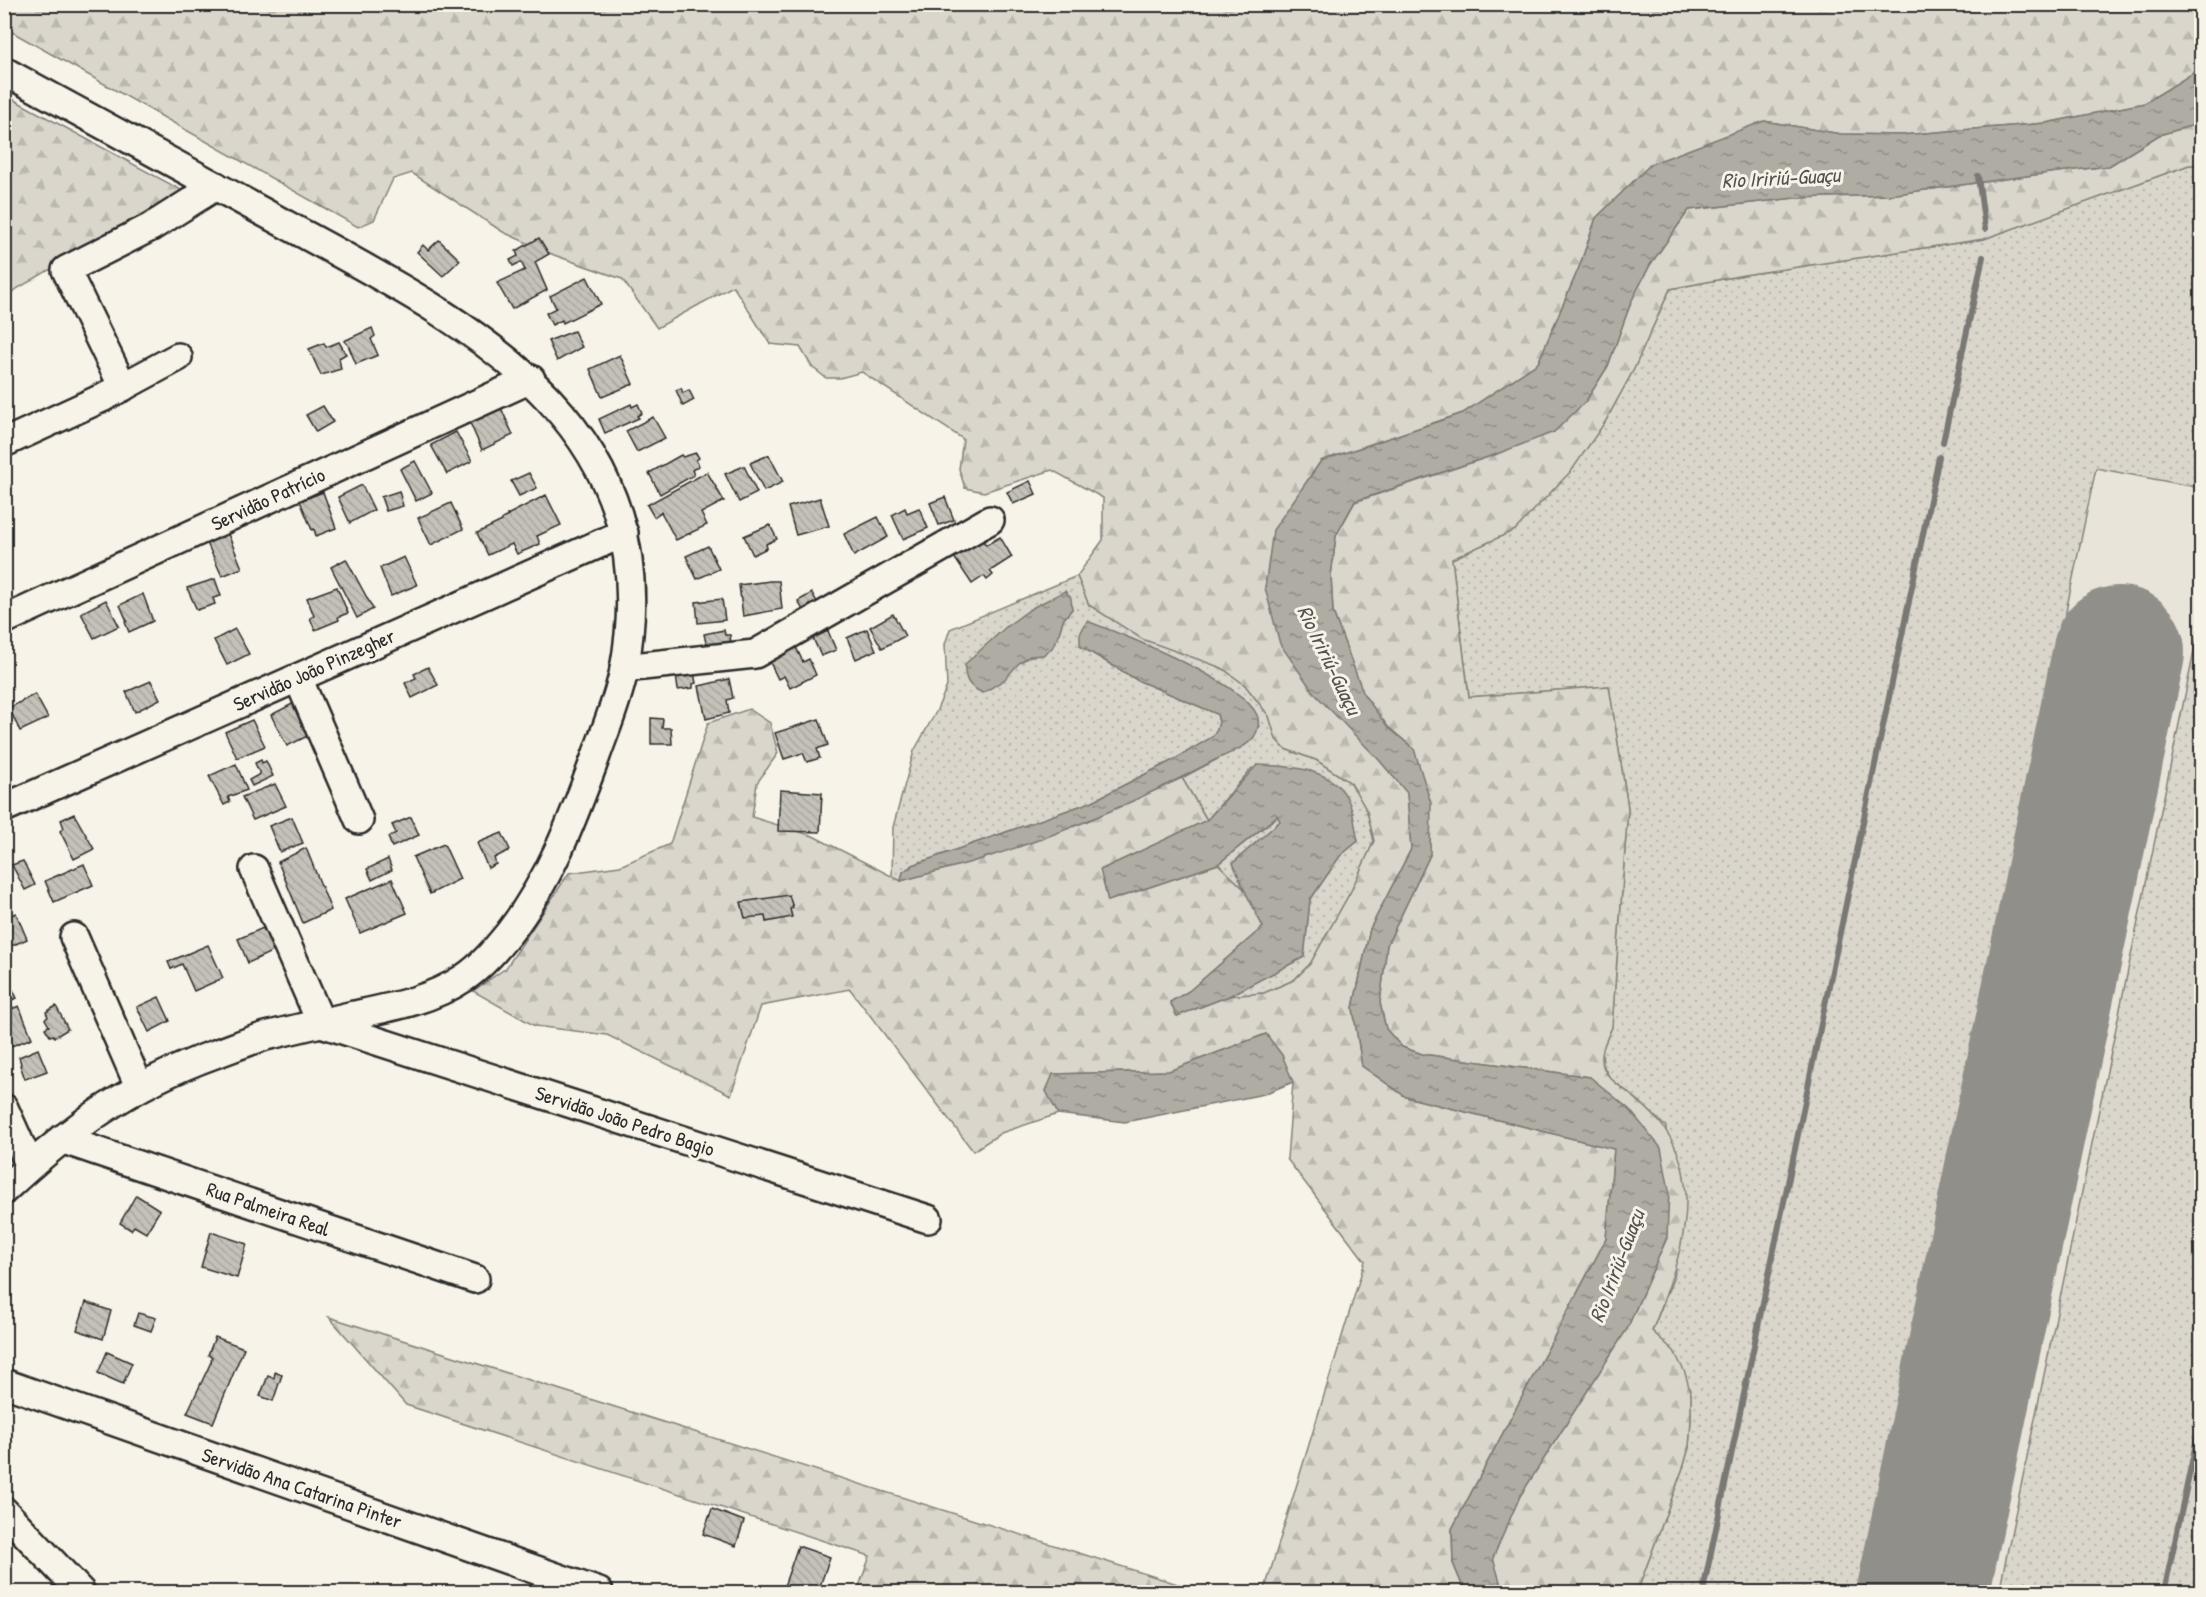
<svg xmlns="http://www.w3.org/2000/svg" width="2206" height="1597" font-family="'Patrick Hand',sans-serif">
<style>
.built{fill:#e8e4da}
.grass{fill:url(#grass-dots);stroke:#82807c;stroke-width:1.5;fill-rule:evenodd}
.forest{fill:url(#forest-firs);stroke:#82807c;stroke-width:1.5}
.water{fill:url(#water-ripples);stroke:#7a7874;stroke-width:1.5}
.lines{fill:none;stroke-linecap:round;stroke-linejoin:round}
.stream{stroke:#7a7874;stroke-width:6}
.runway{stroke:#918f8a;stroke-width:132}
.building{fill:url(#building-back-hatch);stroke:#2b2b2b;stroke-width:1.5}
.minor-casing{stroke:#2b2b2b;stroke-width:32}
.minor{stroke:#f7f3e8;stroke-width:27}
.labels{text-anchor:middle;stroke-width:6;stroke-linejoin:round;paint-order:stroke}
.street-label{font-size:20px;fill:#2b2b2b;stroke:#f7f3e8}
.water-label{font-size:21px;font-style:italic;fill:#53524f;stroke:#f7f3e8}
</style>
<defs>
<pattern id="grass-dots" width="8" height="8" patternUnits="userSpaceOnUse" patternTransform="scale(1.5)"><rect width="8" height="8" fill="#dad6cc"/><path d="M2 2h.1M6 6h.1" fill="none" stroke="#bbb8af" stroke-width="1.8" stroke-linecap="round"/></pattern>
<pattern id="forest-firs" width="22" height="20" patternUnits="userSpaceOnUse" patternTransform="scale(1.5)"><rect width="22" height="20" fill="#dad6cc"/><path d="M5 1l3.5 6h-7zM16 11l3.5 6h-7z" fill="#bbb8af"/></pattern>
<pattern id="water-ripples" width="26" height="14" patternUnits="userSpaceOnUse" patternTransform="scale(1.5)"><rect width="26" height="14" fill="#afaca4"/><path d="M2 4q2-2 4 0t4 0M15 11q2-2 4 0t4 0" fill="none" stroke="#8f8c86"/></pattern>
<pattern id="building-back-hatch" width="6" height="6" patternUnits="userSpaceOnUse" patternTransform="scale(1.5)"><rect width="6" height="6" fill="#c4c1b9"/><path d="M-1 5l2 2M0 0l6 6M5-1l2 2" fill="none" stroke="#a9a69f"/></pattern>
</defs>
<rect width="100%" height="100%" fill="#f7f3e8"/>
<filter id="ink" filterUnits="userSpaceOnUse"><feTurbulence type="fractalNoise" baseFrequency=".0167" numOctaves="2"/><feDisplacementMap in="SourceGraphic" scale="12" xChannelSelector="R" yChannelSelector="G"/><feConvolveMatrix kernelMatrix="1 2 1 2 8 2 1 2 1" color-interpolation-filters="sRGB"/></filter>
<g filter="url(#ink)">
<polygon class="built" points="2201,165 2201,1592 1637,1592 1684,1465"/>
<g class="grass">
<polygon points="2189,165 2201,165 2201,488 2096,468 1861,1592 1637,1592 1684,1465 1689,1447 1691,1420 1691,1394 1673,1351 1652,1331 1675,1274 1666,1127 1639,1101 1610,1078 1603,1065 1602,1050 1612,1027 1628,808 1609,686 1469,697 1452,559 1515,530 1605,422 1634,369 1670,289 1744,275 1984,239"/>
<path d="M1077,576L1089,605L1115,621L1222,668L1245,685L1269,716L1276,739L1285,749L1316,760L1351,783L1367,811L1374,841L1351,891L1310,964L1294,980L1264,993L1229,996L1304,957L1310,900L1340,856L1358,841L1252,768L1207,820L1182,778L1242,746L1253,738L1259,726L1080,646L1137,680L1217,714L1219,722L1217,730L1213,737L1177,758L1091,802L913,865L903,872L901,881L892,877L893,827L914,751L936,712L947,686L945,644L950,629ZM1065,592L1072,609L1063,620L1058,637L1043,655L1030,656L1019,663L996,636L1018,619Z"/>
<polygon points="2201,618 2201,1592 1999,1592"/>
<polygon points="1278,816 1281,821 1233,863 1244,889 1218,864"/>
</g>
<g class="forest">
<polygon points="5,4 2201,4 2202,68 2145,103 2046,123 1901,135 1841,134 1764,121 1596,218 1580,265 1538,363 1463,413 1321,461 1274,530 1265,588 1380,761 1407,792 1411,849 1370,929 1353,1008 1362,1066 1406,1097 1614,1149 1606,1239 1452,1529 1453,1563 1465,1592 1264,1592 1365,1261 1287,1159 1293,1082 1266,1034 1169,1071 1054,1074 1046,1091 1058,1114 1001,1133 973,1151 850,989 761,1006 731,1095 607,1035 535,1026 473,991 506,968 569,873 620,866 670,844 708,723 749,709 770,723 778,753 757,783 752,817 813,836 901,881 985,858 1087,821 1182,778 1207,820 1101,870 1108,901 1218,864 1244,889 1263,927 1189,991 1170,1002 1177,1016 1229,996 1264,993 1294,980 1310,964 1351,891 1374,841 1367,811 1351,783 1316,760 1285,749 1276,739 1269,716 1245,685 1222,668 1142,639 1089,605 1077,576 1103,540 1103,498 1052,470 984,492 965,488 959,469 963,439 862,372 840,378 826,378 812,367 800,347 770,344 733,286 657,328 622,279 554,255 503,232 412,173 393,179 374,220 358,227 5,28"/>
<polygon points="5,95 183,191 5,296"/>
<path d="M2201,123V165H2189L1984,239L1744,275L1670,289L1634,369L1605,422L1572,470L1515,530L1452,559L1469,697L1609,686L1628,808L1612,1027C1607,1039 1599,1052 1603,1066C1608,1081 1627,1090 1638,1101C1659,1118 1674,1137 1681,1163C1697,1219 1672,1280 1652,1331L1674,1351L1685,1373L1691,1394V1420L1689,1447L1684,1465L1637,1592H1503L1492,1558L1520,1496L1627,1329L1667,1238L1590,1077L1422,1054L1402,1047L1386,1029L1380,1003L1387,945L1430,855L1414,749L1388,727L1364,695L1333,612L1331,576L1336,536L1355,502L1497,454L1586,401L1608,366L1631,302L1650,265L1689,210L1795,198L1889,195L2049,173L2109,166L2159,135Z"/>
<polygon points="329,1317 1203,1592 857,1592 870,1556 406,1405"/>
</g>
<g class="water">
<polygon points="2201,68 2201,123 2159,135 2109,166 2049,173 1889,195 1795,198 1689,210 1650,265 1631,302 1608,366 1586,401 1554,432 1497,454 1355,501 1336,536 1331,576 1333,612 1364,695 1388,727 1414,749 1431,803 1430,855 1387,945 1380,1003 1386,1029 1402,1047 1422,1054 1590,1077 1629,1109 1661,1148 1669,1190 1667,1237 1627,1329 1520,1496 1493,1558 1503,1592 1465,1592 1453,1563 1452,1529 1606,1239 1614,1149 1406,1097 1362,1066 1353,1008 1370,929 1411,849 1407,793 1380,761 1314,693 1280,644 1265,588 1273,530 1321,461 1463,413 1538,363 1580,265 1596,218 1651,164 1764,121 1841,134 1901,135 2046,123 2145,103"/>
<path d="M1065,591L1071,598L1072,609L1063,620L1058,637L1052,648L1043,655L1030,656L1019,663L1004,680L983,693C969,687 964,680 965,664L1007,626L1032,608Z"/>
<path d="M1087,621C1124,635 1242,681 1257,715C1260,722 1258,731 1254,737C1246,748 1227,754 1215,760C1142,799 1064,834 984,858C957,867 929,873 901,881L903,872L913,865L1091,802L1177,758L1212,737L1217,730L1219,722L1217,714L1137,680L1080,646V634Z"/>
<path d="M1257,765C1288,766 1333,767 1348,800C1354,811 1355,828 1358,841L1340,856L1310,900L1304,957L1229,996L1177,1016L1170,1002L1189,991L1263,927L1244,889L1233,863L1280,821L1277,816L1218,864L1108,901L1100,870L1207,820Z"/>
<polygon points="1266,1034 1282,1055 1293,1082 1264,1094 1125,1122 1058,1114 1046,1091 1053,1074 1169,1071"/>
</g>
<g class="lines">
<g class="stream">
<polyline points="1978,176 1985,229"/>
<polyline points="1943,442 1983,257"/>
<polyline points="1704,1586 1939,457"/>
<polyline points="2164,1592 2202,1415"/>
</g>
<polyline class="runway" points="1923,1592 2119,652"/>
</g>
<g class="building">
<polygon points="539,238 549,254 535,262 547,290 512,309 497,283 525,270 521,262 513,266 510,260 518,256 516,251"/>
<polygon points="439,240 460,260 443,276 417,252 423,245 428,250"/>
<polygon points="587,277 601,304 563,323 562,320 552,325 546,313 556,308 550,296"/>
<polygon points="372,328 375,336 371,339 378,355 356,364 348,345 344,341"/>
<polygon points="574,331 582,347 557,361 548,341"/>
<polygon points="339,342 346,354 339,358 341,369 321,375 309,349 324,343 326,347"/>
<polygon points="620,355 633,384 602,397 590,369"/>
<polygon points="681,388 683,393 689,390 694,400 683,406 676,390"/>
<polygon points="498,401 513,435 482,450 467,416"/>
<polygon points="631,404 632,407 638,404 642,413 637,416 639,418 605,433 599,419"/>
<polygon points="323,406 333,422 316,432 306,415"/>
<polygon points="653,417 665,438 637,452 626,431"/>
<polygon points="456,432 472,461 447,474 431,445"/>
<polygon points="696,453 699,458 696,460 699,466 692,470 694,475 660,494 649,473 681,455 683,457"/>
<polygon points="769,455 783,482 764,491 750,463"/>
<polygon points="415,461 432,493 416,501 400,469"/>
<polygon points="744,466 757,493 739,502 725,474"/>
<polygon points="707,472 724,501 701,513 707,525 676,540 661,512 654,517 647,505"/>
<polygon points="529,473 537,488 519,496 511,481"/>
<polygon points="1030,481 1036,494 1013,504 1007,492"/>
<polygon points="362,485 374,510 350,523 338,497"/>
<polygon points="399,491 403,506 386,511 381,497"/>
<polygon points="323,492 336,528 316,536 314,529 312,530 300,501"/>
<polygon points="546,495 561,525 537,536 540,544 517,554 512,544 488,555 477,533 502,521 502,519 508,516 507,515"/>
<polygon points="945,497 954,520 939,525 930,503"/>
<polygon points="820,498 829,526 796,535 788,507"/>
<polygon points="451,503 463,529 431,545 418,518"/>
<polygon points="905,508 907,513 919,508 928,528 903,539 892,515"/>
<polygon points="878,517 888,537 854,556 844,534"/>
<polygon points="770,525 777,539 766,544 767,548 753,555 744,536"/>
<polygon points="228,534 242,568 222,576 207,543"/>
<polygon points="1000,537 1012,557 990,571 993,575 987,580 984,576 972,584 954,557 982,539 986,545"/>
<polygon points="708,546 719,569 697,579 686,556"/>
<polygon points="404,557 417,585 391,596 380,568"/>
<polygon points="346,559 373,609 357,618 331,567"/>
<polygon points="215,579 221,596 213,598 215,604 197,610 187,588"/>
<polygon points="770,581 779,581 782,609 743,616 739,585"/>
<polygon points="337,587 348,613 338,617 339,620 315,630 310,618 314,616 307,598"/>
<polygon points="812,593 817,602 803,610 798,601"/>
<polygon points="143,594 153,621 129,632 125,622 127,621 120,605"/>
<polygon points="722,599 725,620 698,623 696,602"/>
<polygon points="106,600 119,626 94,638 81,613"/>
<polygon points="893,614 905,636 882,648 870,627"/>
<polygon points="235,629 249,654 227,665 214,640"/>
<polygon points="867,629 876,650 856,659 847,638"/>
<polygon points="724,630 725,635 730,635 731,644 707,647 704,634"/>
<polygon points="828,631 836,650 821,656 813,638"/>
<polygon points="794,643 803,662 809,659 816,675 790,688 784,676 778,679 767,656"/>
<polygon points="428,667 438,685 412,698 405,683 416,678 414,674"/>
<polygon points="675,668 694,673 696,683 693,684 693,688 678,690"/>
<polygon points="729,679 733,698 727,700 729,713 706,719 699,686"/>
<polygon points="151,681 160,699 135,712 126,692"/>
<polygon points="35,694 48,718 20,731 9,708"/>
<polygon points="298,701 314,733 287,746 271,715"/>
<polygon points="651,718 663,719 662,728 671,728 672,744 651,744"/>
<polygon points="819,719 828,745 817,749 820,758 807,762 803,753 784,759 775,733"/>
<polygon points="252,720 265,746 237,758 225,732"/>
<polygon points="261,760 262,763 266,761 273,776 252,786 249,780 260,774 255,763"/>
<polygon points="236,764 247,790 228,797 230,802 224,805 209,776"/>
<polygon points="275,784 286,806 253,820 242,797"/>
<polygon points="780,790 822,793 820,832 778,831"/>
<polygon points="74,814 94,849 74,859 60,831 64,828 61,820"/>
<polygon points="292,817 303,843 280,852 269,826"/>
<polygon points="411,817 419,835 392,847 388,837 396,833 392,825"/>
<polygon points="502,833 510,850 494,858 496,864 488,868 477,843"/>
<polygon points="444,844 460,879 430,894 413,857"/>
<polygon points="306,848 331,910 303,923 278,862"/>
<polygon points="388,859 392,870 372,880 367,869"/>
<polygon points="23,861 35,885 25,890 12,865"/>
<polygon points="84,864 93,885 54,902 45,881"/>
<polygon points="392,879 407,913 360,933 345,899"/>
<polygon points="789,895 793,908 790,909 792,917 766,922 765,916 745,918 741,902"/>
<polygon points="16,913 27,939 9,947 4,937 4,918"/>
<polygon points="263,928 265,932 272,930 282,947 248,963 238,939"/>
<polygon points="208,945 223,978 194,991 182,964 171,969 168,962"/>
<polygon points="11,986 17,998 4,1003 4,989"/>
<polygon points="159,997 170,1021 149,1032 137,1007"/>
<polygon points="19,1006 32,1038 4,1049 4,1012"/>
<polygon points="56,1006 68,1029 55,1037 53,1035 50,1036 45,1028 49,1026 45,1019 48,1017 46,1012"/>
<polygon points="38,1049 47,1071 25,1079 20,1065 21,1064 19,1057"/>
<polygon points="136,1195 160,1210 146,1233 134,1226 131,1230 120,1223"/>
<polygon points="211,1232 247,1244 237,1278 201,1267"/>
<polygon points="86,1302 111,1311 103,1339 77,1330"/>
<polygon points="138,1313 156,1318 151,1331 134,1325"/>
<polygon points="215,1337 244,1348 213,1423 187,1413 211,1362 212,1357 208,1355"/>
<polygon points="107,1352 132,1363 123,1384 98,1373"/>
<polygon points="275,1372 282,1375 273,1401 260,1396 268,1376 274,1378"/>
<polygon points="712,1509 744,1521 736,1546 703,1534"/>
<polygon points="798,1546 830,1557 818,1592 782,1592"/>
</g>
<g class="lines">
<defs>
<g id="minor">
<path d="M4,71C102,124 200,177 298,231C479,329 669,427 624,670C618,700 606,728 596,756C573,819 550,880 509,933C496,949 482,966 464,978C431,1000 393,1007 354,1015C325,1022 295,1029 266,1036C249,1041 232,1048 215,1054C129,1085 70,1128 4,1190"/>
<polyline points="123,387 66,270 151,227 216,186"/>
<polyline points="4,443 102,398 178,357"/>
<polyline points="4,620 531,379"/>
<polyline points="624,668 755,654 990,520"/>
<polyline points="298,678 359,820"/>
<polyline points="4,808 624,533"/>
<polyline points="254,869 321,1023 928,1219"/>
<polyline points="74,937 139,1086"/>
<polyline points="4,1108 30,1166"/>
<polyline points="61,1139 475,1279"/>
<polyline points="4,1383 599,1592"/>
<polyline points="4,1511 81,1592"/>
</g>
</defs>
<use href="#minor" class="minor-casing"/>
<use href="#minor" class="minor"/>
</g>
</g>
<g class="labels">
<g class="street-label">
<text transform="translate(268 499) rotate(-25)" y="7">Servidão Patrício</text>
<text transform="translate(314 670) rotate(-24)" y="7">Servidão João Pinzegher</text>
<text transform="translate(625 1121) rotate(18)" y="7">Servidão João Pedro Bagio</text>
<text transform="translate(268 1209) rotate(19)" y="7">Rua Palmeira Real</text>
<text transform="translate(302 1488) rotate(19)" y="7">Servidão Ana Catarina Pinter</text>
</g>
<g class="water-label">
<text transform="translate(1781 178) rotate(-3)" y="7">Rio Iririú-Guaçu</text>
<text transform="translate(1329 660) rotate(64)" y="7">Rio Iririú-Guaçu</text>
<text transform="translate(1617 1266) rotate(-69)" y="7">Rio Iririú-Guaçu</text>
</g>
</g>
<rect width="2206" height="1597" fill="none" stroke="#f7f3e8" stroke-width="24"/>
<rect x="12" y="12" width="2182" height="1573" fill="none" stroke="#2b2b2b" stroke-width="2" filter="url(#ink)"/>
</svg>
